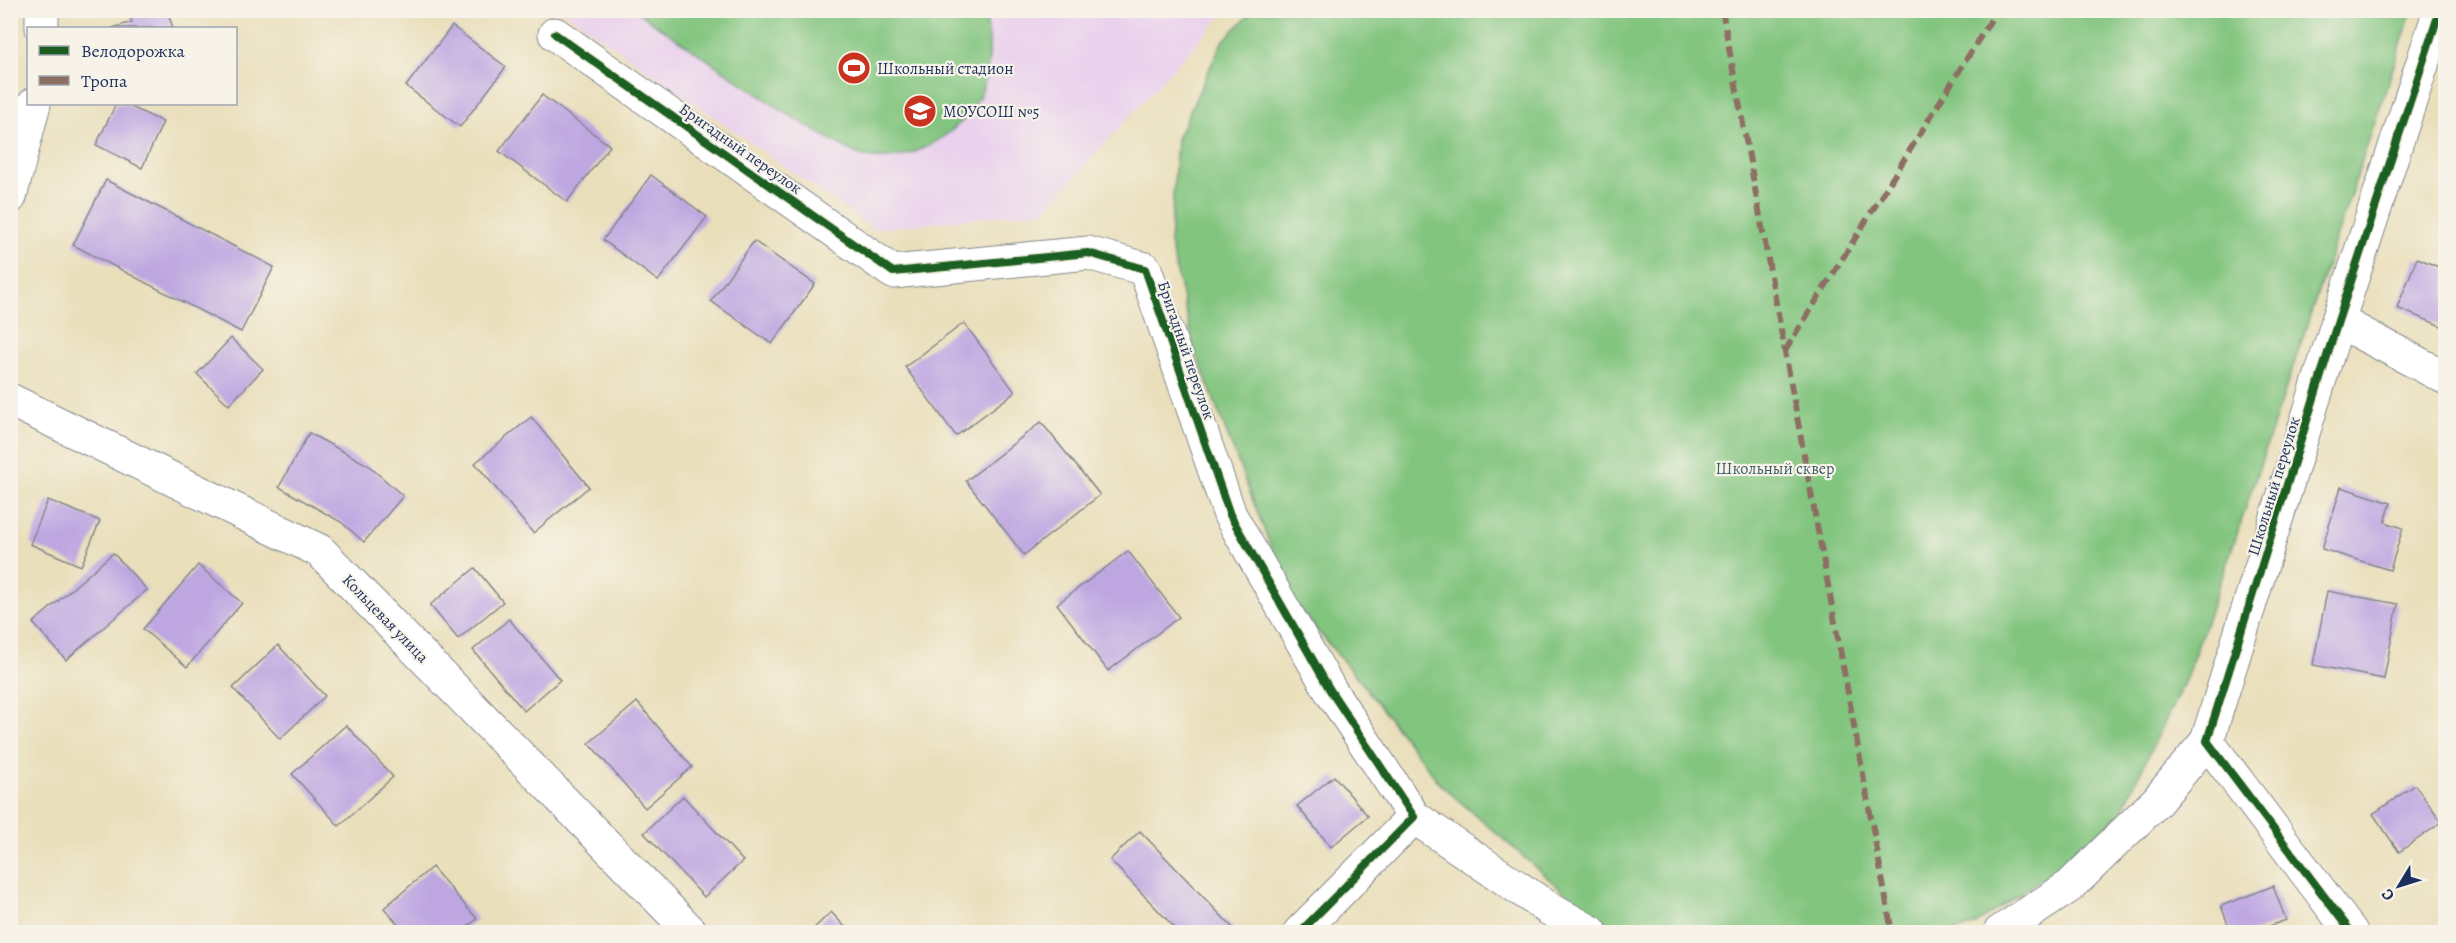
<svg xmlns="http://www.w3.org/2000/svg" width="2456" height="943" font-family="Alegreya,serif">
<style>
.built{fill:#ead1ed}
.green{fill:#82c57f;stroke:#4e7a6e;stroke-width:1.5}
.building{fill:#bea6e1}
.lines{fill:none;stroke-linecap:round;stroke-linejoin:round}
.street-casing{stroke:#82878c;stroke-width:35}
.street{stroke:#fff;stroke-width:33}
.quiet{stroke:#8d6e63;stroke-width:6;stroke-dasharray:12 6;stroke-linecap:butt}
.cycleway-casing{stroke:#f7f3e8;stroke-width:11}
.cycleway{stroke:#1b5e20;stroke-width:8}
.labels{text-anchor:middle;stroke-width:4.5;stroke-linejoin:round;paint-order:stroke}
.poi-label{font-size:16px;fill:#1b2f5e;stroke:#f7f3e8;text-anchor:start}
.street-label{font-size:16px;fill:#1b2f5e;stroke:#f7f3e8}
.park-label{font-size:16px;fill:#3a5c68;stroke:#f7f3e8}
</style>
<rect width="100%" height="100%" fill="#f7f3e8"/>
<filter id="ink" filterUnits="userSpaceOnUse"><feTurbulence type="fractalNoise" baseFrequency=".0167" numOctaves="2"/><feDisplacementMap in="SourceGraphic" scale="12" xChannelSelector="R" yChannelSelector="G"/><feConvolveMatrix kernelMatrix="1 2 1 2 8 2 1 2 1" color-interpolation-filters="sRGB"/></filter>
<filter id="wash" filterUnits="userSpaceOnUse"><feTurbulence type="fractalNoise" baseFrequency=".008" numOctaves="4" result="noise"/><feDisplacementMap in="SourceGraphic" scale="24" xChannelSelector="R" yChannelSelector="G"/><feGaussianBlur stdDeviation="1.35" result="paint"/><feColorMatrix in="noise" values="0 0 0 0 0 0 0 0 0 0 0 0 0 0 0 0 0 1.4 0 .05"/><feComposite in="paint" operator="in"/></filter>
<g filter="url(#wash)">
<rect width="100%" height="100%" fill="#eadfbb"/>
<polygon class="built" points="563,11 1226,11 1043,211 874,229"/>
<g class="green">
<path d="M636,11H984C994,48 991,92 962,121C937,146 899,165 862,156C856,154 848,149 842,146C816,132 792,118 768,101C724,71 680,41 636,11Z"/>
<polygon points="1253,11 2412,11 2236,537 2187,676 2120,814 2065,863 1974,925 1954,932 1617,932 1596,920 1441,785 1364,686 1291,599 1195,351 1170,243 1177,139 1222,42"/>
</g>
<g id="blocks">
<g class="building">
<polygon points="132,10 167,10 173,28 112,28 132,22 128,12"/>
<polygon points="452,26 506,67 460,127 406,86"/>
<polygon points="10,95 23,98 10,150"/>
<polygon points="542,95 610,146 567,202 499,151"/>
<polygon points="116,104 125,104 163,122 142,168 96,145"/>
<polygon points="651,175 707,217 658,281 603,240"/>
<polygon points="106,180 274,267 241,332 73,245"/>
<polygon points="754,241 815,284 772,344 711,301"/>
<polygon points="2417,258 2446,270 2446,328 2397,308"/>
<polygon points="964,323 1015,392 956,436 905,367"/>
<polygon points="231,338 263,369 229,405 197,374"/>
<polygon points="531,417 589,487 533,533 475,463"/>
<polygon points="1041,422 1100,495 1024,555 966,481"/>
<polygon points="309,433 368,465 403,496 364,542 341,522 279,487"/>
<polygon points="2341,487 2391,503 2385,522 2403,528 2390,570 2322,549"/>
<polygon points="48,500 100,521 81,566 30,544"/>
<polygon points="1128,551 1179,617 1108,671 1057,604"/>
<polygon points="113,553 147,590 66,660 33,623"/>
<polygon points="198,565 242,603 187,667 143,629"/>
<polygon points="475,568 503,602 458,639 430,605"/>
<polygon points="2327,591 2398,604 2384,679 2313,665"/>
<polygon points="509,619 560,680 524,711 473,650"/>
<polygon points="278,645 325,696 280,739 233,688"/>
<polygon points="637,702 692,767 645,808 589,743"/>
<polygon points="346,725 393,777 339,826 292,774"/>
<polygon points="1334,776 1368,816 1331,847 1297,806"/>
<polygon points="2415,785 2442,822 2399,852 2373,814"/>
<polygon points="683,796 743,861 704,897 644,833"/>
<polygon points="1140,831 1233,928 1228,932 1179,932 1110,860"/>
<polygon points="432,867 477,919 461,932 405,932 384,908"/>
<polygon points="2273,886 2286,920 2253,932 2231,932 2221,906"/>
<polygon points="831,912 850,932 810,932"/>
</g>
</g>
</g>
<g filter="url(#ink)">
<use href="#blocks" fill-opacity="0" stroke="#82878c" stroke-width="1.5"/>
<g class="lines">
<defs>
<g id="street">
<polyline points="42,10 42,28"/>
<polyline points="555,34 893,272 1088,253 1145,269 1230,515 1330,690 1414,817 1300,932"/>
<polyline points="10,197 34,104"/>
<polyline points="2338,321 2446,378"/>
<polyline points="10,400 320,551 691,932"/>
<polyline points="1414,817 1551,910 1591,932"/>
<polyline points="2000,932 2070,886 2157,801 2207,741"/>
<polyline points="2351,932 2207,741 2338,321 2440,10"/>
</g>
</defs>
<use href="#street" class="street-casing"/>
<use href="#street" class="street"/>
<g class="quiet">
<polyline points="1722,10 1892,932"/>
<polyline points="1785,351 1997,10"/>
</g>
<defs>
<g id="cycleway">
<polyline points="555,34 893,272 1088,253 1145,269 1230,515 1330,690 1414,817 1300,932"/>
<polyline points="2351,932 2207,741 2338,321 2440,10"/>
</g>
</defs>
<use href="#cycleway" class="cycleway-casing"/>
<use href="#cycleway" class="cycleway"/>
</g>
</g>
<defs>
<symbol id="stadium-disc" viewBox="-11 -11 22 22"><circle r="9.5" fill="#c8321e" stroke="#f7f3e8"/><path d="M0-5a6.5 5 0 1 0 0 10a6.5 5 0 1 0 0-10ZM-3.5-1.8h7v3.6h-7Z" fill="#fff"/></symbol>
<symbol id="school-disc" viewBox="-11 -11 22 22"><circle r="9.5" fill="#c8321e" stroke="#f7f3e8"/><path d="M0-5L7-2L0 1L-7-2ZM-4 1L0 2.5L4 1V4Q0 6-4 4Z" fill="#fff"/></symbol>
</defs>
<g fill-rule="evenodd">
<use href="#stadium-disc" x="835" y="49" width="38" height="38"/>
<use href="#school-disc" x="901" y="92" width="38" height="38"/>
</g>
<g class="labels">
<g class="poi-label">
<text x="877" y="74">Школьный стадион</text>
<text x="943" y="117">МОУСОШ №5</text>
</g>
<g class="street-label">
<text transform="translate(741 148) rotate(35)" y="6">Бригадный переулок</text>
<text transform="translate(1187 350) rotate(71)" y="6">Бригадный переулок</text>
<text transform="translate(2273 486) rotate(-73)" y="6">Школьный переулок</text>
<text transform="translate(386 618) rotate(46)" y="6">Кольцевая улица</text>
</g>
<g class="park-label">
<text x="1775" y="474">Школьный сквер</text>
</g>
</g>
<rect width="2456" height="943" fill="none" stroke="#f7f3e8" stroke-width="36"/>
<rect x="27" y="27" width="210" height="78" fill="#f7f3e8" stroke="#9fa5b1" stroke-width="1.5"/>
<rect x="39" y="46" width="30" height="9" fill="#1b5e20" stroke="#9fa5b1" stroke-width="1.5"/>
<text x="81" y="57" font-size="18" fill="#1b2f5e">Велодорожка</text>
<rect x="39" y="76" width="30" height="9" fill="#8d6e63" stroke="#9fa5b1" stroke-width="1.5"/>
<text x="81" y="87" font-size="18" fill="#1b2f5e">Тропа</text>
<g transform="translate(2399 886) rotate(232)" stroke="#f7f3e8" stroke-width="4.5" paint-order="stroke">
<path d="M0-4.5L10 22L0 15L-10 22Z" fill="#1b2f5e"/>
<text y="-9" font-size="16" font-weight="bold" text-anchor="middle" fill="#1b2f5e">С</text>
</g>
</svg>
